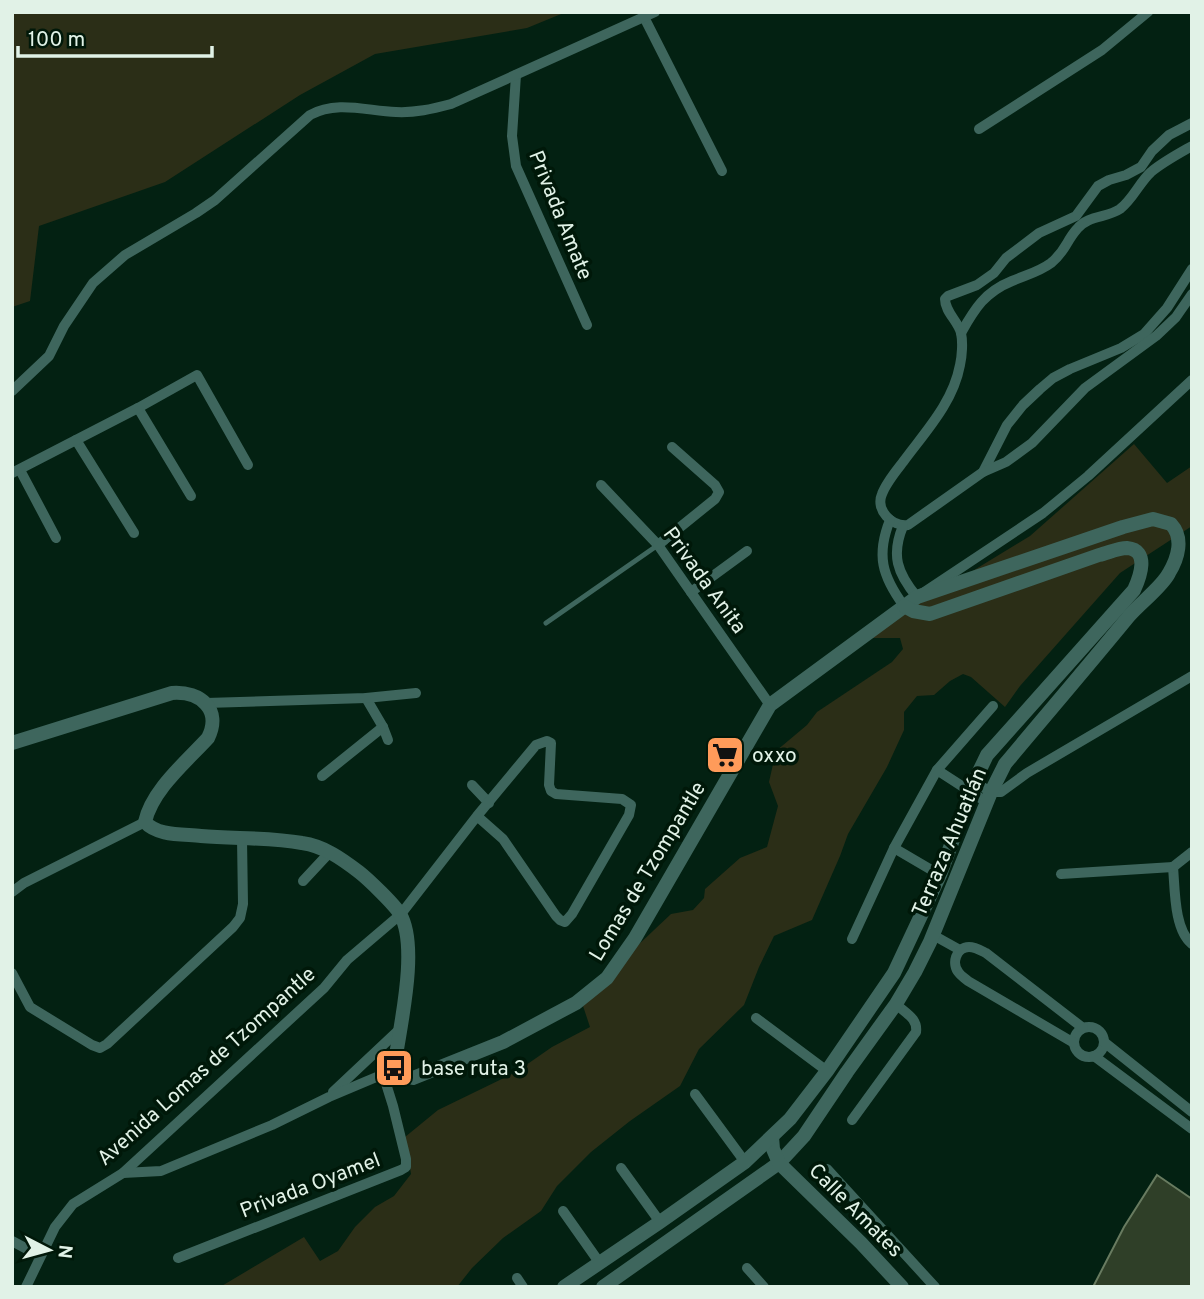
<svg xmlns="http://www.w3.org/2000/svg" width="1204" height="1299" font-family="Overpass,sans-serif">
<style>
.green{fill:#2b2e17}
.building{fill:#2f3f28;stroke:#687b60;stroke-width:2}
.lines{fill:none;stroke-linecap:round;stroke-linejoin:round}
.service{stroke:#3e665d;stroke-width:5}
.minor{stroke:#3e665d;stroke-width:10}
.tertiary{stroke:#3e665d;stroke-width:14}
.labels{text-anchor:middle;stroke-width:7;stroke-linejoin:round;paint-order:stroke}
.street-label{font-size:21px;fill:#e1f2e7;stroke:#001809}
.poi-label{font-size:21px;fill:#e1f2e7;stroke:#001809;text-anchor:start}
</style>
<rect width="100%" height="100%" fill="#032112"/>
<g class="green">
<polygon points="12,12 566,12 527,28 375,54 300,95 165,182 39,226 30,301 12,307"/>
<polygon points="1134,444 1167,483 1192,466 1192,526 1120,573 1020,686 1005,707 971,677 963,674 950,681 934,695 917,696 904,712 904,730 887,767 848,834 840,856 812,920 774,936 759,967 744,1005 699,1049 680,1086 630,1121 591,1152 557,1186 541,1211 503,1238 472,1268 457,1287 220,1287 304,1237 320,1261 338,1251 355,1227 375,1207 394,1196 411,1174 405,1137 438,1110 516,1072 552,1047 590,1027 582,1003 636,947 671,914 693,910 704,898 705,889 740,858 767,847 778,806 769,782 776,751 807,725 817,712 892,662 903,649 900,638 871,638 889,622 1030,536"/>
</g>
<polygon class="building" points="1157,1175 1192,1199 1192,1287 1093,1287 1124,1227"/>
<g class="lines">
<polyline class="service" points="546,623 658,545"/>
<g class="minor">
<polyline points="644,17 722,171"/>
<polyline points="516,75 512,136 516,166 587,325"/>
<path d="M1192,123L1169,135L1152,151L1141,167L1126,175L1109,180L1098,186L1076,216L1039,233L1006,258L994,273L977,285L948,296L945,299C945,312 958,321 961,333C963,342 962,356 960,365C953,403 925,432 903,462C896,471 886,483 882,494C875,510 892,527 908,525L983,472L1007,425L1023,405L1040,389L1053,378L1070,369L1121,348L1144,334L1167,308L1192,269"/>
<polyline points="979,129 1102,50 1148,12"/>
<path d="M961,333C975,308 985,292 1012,281C1026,275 1039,272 1051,263C1066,251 1066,241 1077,229C1088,215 1107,218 1120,209C1133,199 1139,183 1151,172C1163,162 1178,154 1192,146"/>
<path d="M12,391L49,356L64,326L93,283L125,255L196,213L215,200L310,115C337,100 367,111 396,112C415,113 432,109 451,104L655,12"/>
<polyline points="138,408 191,496"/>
<polyline points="76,440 134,533"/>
<polyline points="20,470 56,538"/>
<polyline points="983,472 1006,462 1032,443 1085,388 1156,336 1176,317 1192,294"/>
<polyline points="12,473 138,408 197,375 248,465"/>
<polyline points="601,485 658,545 770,705"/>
<path d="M890,520C876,555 882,576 904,606"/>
<path d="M903,526C891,555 897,573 917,597L1043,513L1088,476L1192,380"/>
<polyline points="658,545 715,499 719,492 715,485 672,447"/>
<polyline points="691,592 747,551"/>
<polyline points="366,698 383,727 388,740"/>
<polyline points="206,703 366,698 416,693"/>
<polyline points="937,770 988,803"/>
<polyline points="322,776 383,727"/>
<polyline points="974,782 991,792 1001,792 1027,773 1192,676"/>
<polyline points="472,785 489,803"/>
<polyline points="894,848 940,875"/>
<path d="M1173,867C1175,889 1174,930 1192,944"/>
<polyline points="1173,867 1192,852"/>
<polyline points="1061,874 1173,867"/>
<polyline points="303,881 330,852"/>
<polyline points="12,892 24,883 145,822"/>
<polyline points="933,935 960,950"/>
<polyline points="852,939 894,848 937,770 993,706"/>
<polyline points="12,973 30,1007 92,1045 100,1048 107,1044 233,927 240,918 243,904 242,839"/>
<polyline points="756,1018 827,1071"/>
<circle cx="1089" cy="1042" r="15"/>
<polyline points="1104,1042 1192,1112"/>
<path d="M1074,1043L968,981C965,978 961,976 959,973C951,964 956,947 969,947C975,947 980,950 986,953L1083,1028"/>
<polyline points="1094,1056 1192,1129"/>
<polyline points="333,1092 400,1029"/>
<polyline points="695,1094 745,1162"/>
<path d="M852,1120L916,1032C918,1018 905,1013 896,1004"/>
<polyline points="621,1168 660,1222"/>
<polyline points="827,1169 935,1287"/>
<polyline points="123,1173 161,1171 272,1125 329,1097 386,1073"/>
<polyline points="563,1211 599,1262"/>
<polyline points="12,1241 40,1256"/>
<polyline points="178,1258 401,1170 406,1167 406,1159 393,1106 383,1074"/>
<polyline points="747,1268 764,1287"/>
<polyline points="517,1278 523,1287"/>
<polyline points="26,1287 55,1227 73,1204 123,1173 324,988 347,960 401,914 477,816 536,745 547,741 551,743 549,785 551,791 556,794 622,799 631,805 629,815 572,914 565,922 560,920 556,916 503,839 477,816"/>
</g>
<g class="tertiary">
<path d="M12,743L172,693C201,691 222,710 208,738C186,762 152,790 145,822C157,836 183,834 201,836C234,839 269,837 302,843C324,846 342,859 359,872C368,879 395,905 400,914C419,946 400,1026 395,1062L399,1075L413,1078L503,1042L576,1003L607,978L635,938L770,705L917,597L1123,527L1153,519L1171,524C1184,538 1178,558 1169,573C1162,587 1140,603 1129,616C1088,666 1046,715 1005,764L991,792L930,942L915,972L896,1004L847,1072L804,1136L779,1163L603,1287"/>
<polyline points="772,1137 773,1149 779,1163 861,1243 902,1287"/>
<path d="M564,1287L660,1222L745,1162L790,1119L827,1071L894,973L940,875L974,782L987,755L1134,590C1140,577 1150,550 1127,548C1118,548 1108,553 1099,555L930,614L913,611L904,606"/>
</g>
</g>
<defs>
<symbol id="supermarket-square" viewBox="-11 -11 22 22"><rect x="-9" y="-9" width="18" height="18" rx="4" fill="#ff9b5a" stroke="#001809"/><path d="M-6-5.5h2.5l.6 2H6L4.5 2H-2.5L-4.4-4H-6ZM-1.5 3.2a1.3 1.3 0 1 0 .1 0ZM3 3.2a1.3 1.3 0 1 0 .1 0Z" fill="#111"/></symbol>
<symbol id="bus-square" viewBox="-11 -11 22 22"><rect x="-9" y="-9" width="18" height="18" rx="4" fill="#ff9b5a" stroke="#001809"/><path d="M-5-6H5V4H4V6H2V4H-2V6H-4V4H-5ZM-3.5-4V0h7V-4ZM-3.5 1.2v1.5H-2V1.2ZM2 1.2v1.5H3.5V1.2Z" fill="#111"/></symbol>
</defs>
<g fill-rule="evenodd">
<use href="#supermarket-square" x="703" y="733" width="44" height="44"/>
<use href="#bus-square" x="372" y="1046" width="44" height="44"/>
</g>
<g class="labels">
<g class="street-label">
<text transform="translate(561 215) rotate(68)" y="7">Privada Amate</text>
<text transform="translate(705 580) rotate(54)" y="7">Privada Anita</text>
<text transform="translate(949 842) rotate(-67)" y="7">Terraza Ahuatlán</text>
<text transform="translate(647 871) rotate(-59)" y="7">Lomas de Tzompantle</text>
<text transform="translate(206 1066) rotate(-42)" y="7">Avenida Lomas de Tzompantle</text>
<text transform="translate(310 1185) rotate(-21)" y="7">Privada Oyamel</text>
<text transform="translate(856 1210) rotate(45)" y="7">Calle Amates</text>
</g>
<g class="poi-label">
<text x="752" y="762">oxxo</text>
<text x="421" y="1075">base ruta 3</text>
</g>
</g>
<rect width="1204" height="1299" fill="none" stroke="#e1f2e7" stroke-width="28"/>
<g transform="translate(49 1250) rotate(96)" stroke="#001809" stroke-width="5" paint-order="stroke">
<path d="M0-5L12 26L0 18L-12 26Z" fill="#e1f2e7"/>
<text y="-10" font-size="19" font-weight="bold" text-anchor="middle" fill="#e1f2e7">N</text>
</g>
<path d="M18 46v10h194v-10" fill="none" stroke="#e1f2e7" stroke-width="3.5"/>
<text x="28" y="46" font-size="21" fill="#e1f2e7" stroke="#001809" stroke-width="5" paint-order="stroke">100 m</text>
</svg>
